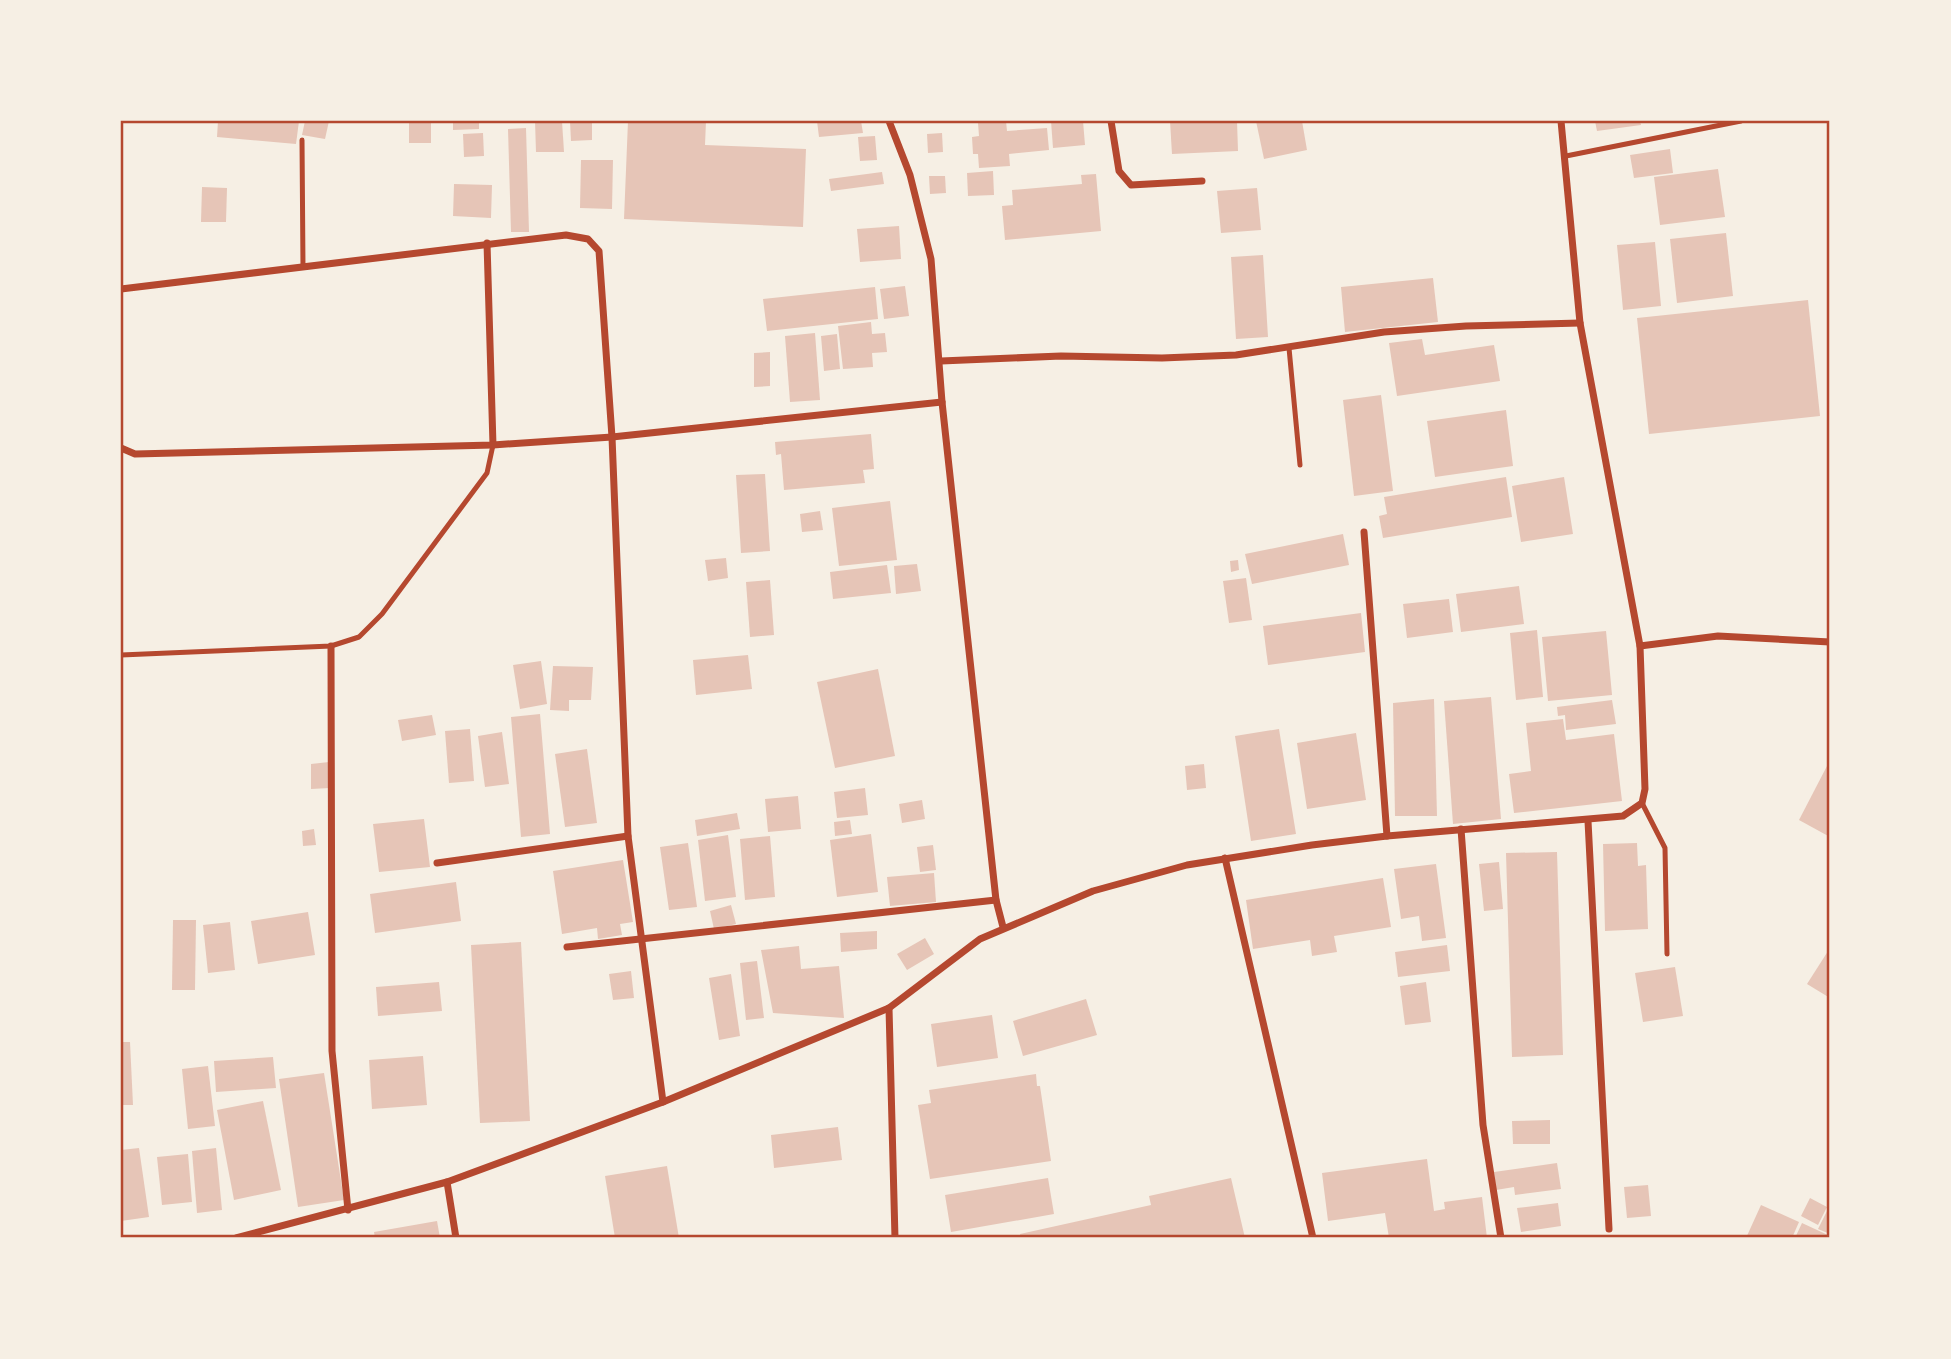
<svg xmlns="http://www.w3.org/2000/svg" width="1951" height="1359" font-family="'Public Sans',sans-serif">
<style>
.building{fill:#e6c5b7}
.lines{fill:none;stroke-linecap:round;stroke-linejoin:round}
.service{stroke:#b5482f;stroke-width:5}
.minor{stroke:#b5482f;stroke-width:7}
.neatline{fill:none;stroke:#b5482f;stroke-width:2.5}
</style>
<rect width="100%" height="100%" fill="#f6efe4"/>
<g class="building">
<polygon points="218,121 299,121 296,144 217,137"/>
<polygon points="305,121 329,121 325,139 302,135"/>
<rect x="409" y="121" width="22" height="22"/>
<polygon points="453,121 479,121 479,129 453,130"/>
<polygon points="535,121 562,121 564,152 536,152"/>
<polygon points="570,121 592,121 592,140 571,141"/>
<polygon points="628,121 706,121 705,145 806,149 803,227 624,219"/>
<polygon points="817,121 861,121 863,133 819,137"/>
<polygon points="1006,121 1007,131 1047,128 1049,150 1009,154 1010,166 979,168 978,154 973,154 972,137 979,136 978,123"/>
<polygon points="1051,121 1083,121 1085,145 1053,148"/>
<polygon points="1170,121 1237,121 1238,151 1172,154"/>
<polygon points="1256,121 1302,121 1307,150 1264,159"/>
<polygon points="1595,121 1640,121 1641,125 1597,131"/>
<polygon points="526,128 529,232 511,232 508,129"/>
<polygon points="483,133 484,156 464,157 463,134"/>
<polygon points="942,133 943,152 928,153 927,134"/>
<polygon points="875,136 877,160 860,161 858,137"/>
<polygon points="1670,149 1673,173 1634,178 1630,155"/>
<polygon points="581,160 613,160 612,209 580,208"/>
<polygon points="1718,169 1725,217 1660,225 1654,177"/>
<polygon points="993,171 994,195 968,196 967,173"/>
<polygon points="882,172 884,184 831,191 829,179"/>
<polygon points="1096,174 1101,231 1005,240 1002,206 1013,205 1012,190 1082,184 1081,175"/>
<polygon points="929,176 945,176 946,193 930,194"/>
<polygon points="454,184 492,185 491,218 453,216"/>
<polygon points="202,187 227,188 226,222 201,222"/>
<polygon points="1257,188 1261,230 1221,233 1217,191"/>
<polygon points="899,226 901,259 860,262 857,229"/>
<polygon points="1726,233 1733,296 1677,303 1670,239"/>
<polygon points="1655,242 1661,306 1623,310 1617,245"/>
<polygon points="1263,255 1268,337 1236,339 1231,257"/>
<polygon points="1433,278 1438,322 1345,332 1341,287"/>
<polygon points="905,286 909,316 884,319 880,289"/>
<polygon points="875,287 878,319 767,331 763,299"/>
<polygon points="1808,300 1820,416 1649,434 1637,318"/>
<polygon points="871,322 872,334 885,333 887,352 872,353 873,367 843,369 838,326"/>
<polygon points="815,333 820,400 790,402 785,336"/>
<polygon points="837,334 840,369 824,371 821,336"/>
<polygon points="1422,339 1425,355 1494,345 1500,381 1397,396 1389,343"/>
<polygon points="770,352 770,386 754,387 754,353"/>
<polygon points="1381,395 1393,491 1354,496 1343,400"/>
<polygon points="1506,410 1513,466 1435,477 1427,421"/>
<polygon points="871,434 874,469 863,470 865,483 784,490 781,454 776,455 775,442"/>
<polygon points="765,474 770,551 741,553 736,475"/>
<polygon points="1506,477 1512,517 1383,538 1379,516 1387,514 1384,497"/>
<polygon points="1564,477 1573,534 1521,542 1512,486"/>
<polygon points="890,501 897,560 839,566 832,508"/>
<polygon points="820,511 823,530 802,532 800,514"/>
<polygon points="1343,534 1349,565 1252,584 1245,554"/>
<polygon points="726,558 728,578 708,581 705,560"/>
<polygon points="1238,560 1239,570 1231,572 1230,561"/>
<polygon points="917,564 921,591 896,594 894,566"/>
<polygon points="887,565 891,593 833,599 830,572"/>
<polygon points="1246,578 1252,620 1229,623 1223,581"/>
<polygon points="770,580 774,635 750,637 746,582"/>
<polygon points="1519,586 1524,624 1461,632 1456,594"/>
<polygon points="1449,599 1453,632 1407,638 1403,604"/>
<polygon points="1361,613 1365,652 1268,665 1263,626"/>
<polygon points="1537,630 1543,697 1516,700 1510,633"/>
<polygon points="1606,631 1612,695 1548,701 1542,637"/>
<polygon points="748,655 752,689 696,695 693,660"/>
<polygon points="541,661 547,704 520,709 513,665"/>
<polygon points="553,666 593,667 591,700 569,700 569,711 550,710"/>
<polygon points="878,669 895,756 835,768 817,682"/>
<polygon points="1491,697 1501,819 1453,824 1444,701"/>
<polygon points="1434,699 1437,816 1395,816 1393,703"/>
<polygon points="1612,700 1616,724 1566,730 1565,715 1558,716 1557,707"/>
<polygon points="540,714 550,834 521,837 511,717"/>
<polygon points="432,715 436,735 402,741 398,720"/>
<polygon points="1563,719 1566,740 1614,734 1622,801 1514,813 1509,774 1531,771 1526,723"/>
<polygon points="470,729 474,781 449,783 445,731"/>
<polygon points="1279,729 1296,834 1251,841 1235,736"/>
<polygon points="502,732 509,784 485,787 478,736"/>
<polygon points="1356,733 1366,800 1307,809 1297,743"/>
<polygon points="587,749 597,823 565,827 555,754"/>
<polygon points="329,762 330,788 311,789 311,764"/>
<polygon points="1204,764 1206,788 1187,790 1185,766"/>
<polygon points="1827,766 1830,768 1830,837 1799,820"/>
<polygon points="865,788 868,815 837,818 834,792"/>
<polygon points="798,796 801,829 768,832 765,799"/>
<polygon points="922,800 925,819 902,823 899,804"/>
<polygon points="737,813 740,829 697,836 695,820"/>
<polygon points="424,819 430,867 379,872 373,824"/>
<polygon points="850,820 852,834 835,836 834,822"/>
<polygon points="314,829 316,845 303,846 302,831"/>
<polygon points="871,834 878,892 837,897 830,840"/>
<polygon points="728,835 736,897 705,901 698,840"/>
<polygon points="770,836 775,897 745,900 740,839"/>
<polygon points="688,843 697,907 669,910 660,847"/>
<polygon points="1637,843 1638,866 1646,865 1648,929 1605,931 1603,844"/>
<polygon points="933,845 936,870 920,872 917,847"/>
<polygon points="1557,852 1563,1055 1512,1057 1506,853"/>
<polygon points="623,860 633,922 620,924 622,935 598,939 597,928 562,934 553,871"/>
<polygon points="1499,862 1503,909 1484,911 1479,864"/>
<polygon points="1436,864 1446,938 1422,941 1419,916 1401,919 1394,869"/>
<polygon points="934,873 936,902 890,906 887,877"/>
<polygon points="1383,878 1391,927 1334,936 1337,952 1312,956 1310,940 1253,949 1246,900"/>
<polygon points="456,882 461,921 375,933 370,894"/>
<polygon points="731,905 736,924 714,929 710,911"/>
<polygon points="308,912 315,955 258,964 251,921"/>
<polygon points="173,920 196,920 195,990 172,990"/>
<polygon points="230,922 235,970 208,973 203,925"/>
<polygon points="877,931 877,949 841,952 840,933"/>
<polygon points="925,938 934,954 907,970 897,954"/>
<polygon points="521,942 530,1121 480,1123 471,945"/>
<polygon points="1447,945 1450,971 1398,977 1395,952"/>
<polygon points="799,946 801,969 839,966 844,1018 773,1013 761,950"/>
<polygon points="1830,948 1830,998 1807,984"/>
<polygon points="757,961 764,1018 746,1020 740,963"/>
<polygon points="1675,967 1683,1016 1643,1022 1635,973"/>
<polygon points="631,971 634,998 613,1000 609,974"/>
<polygon points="731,974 740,1036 719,1040 709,978"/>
<polygon points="439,982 442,1011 378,1016 376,987"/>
<polygon points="1426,982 1431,1022 1405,1025 1400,986"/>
<polygon points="1086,999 1097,1035 1023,1056 1013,1021"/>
<polygon points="992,1015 998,1058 937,1067 931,1024"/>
<polygon points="121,1042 130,1042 133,1105 121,1105"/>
<polygon points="423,1056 427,1105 372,1109 369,1060"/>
<polygon points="273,1057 276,1088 216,1092 214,1061"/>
<polygon points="208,1066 215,1126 188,1129 182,1069"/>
<polygon points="324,1073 344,1200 298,1207 279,1079"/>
<polygon points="1036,1074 1037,1086 1040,1086 1051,1161 930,1179 918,1105 931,1103 929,1090"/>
<polygon points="263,1101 281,1190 234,1200 217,1110"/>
<polygon points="1550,1120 1550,1144 1513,1144 1512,1121"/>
<polygon points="838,1127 842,1160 774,1168 771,1135"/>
<polygon points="139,1148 149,1217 121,1221 121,1150"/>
<polygon points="216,1148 222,1210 197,1213 192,1151"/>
<polygon points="188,1154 192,1202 162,1205 157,1157"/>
<polygon points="1427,1159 1434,1211 1445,1209 1444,1202 1482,1197 1487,1238 1389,1238 1385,1213 1328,1221 1322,1173"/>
<polygon points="1557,1163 1561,1189 1515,1195 1514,1187 1496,1190 1494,1172"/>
<polygon points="667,1166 679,1238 615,1238 605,1176"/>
<polygon points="1048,1178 1054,1214 951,1232 945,1195"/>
<polygon points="1231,1178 1245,1238 1021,1238 1020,1234 1151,1205 1149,1196"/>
<polygon points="1648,1185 1651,1216 1627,1218 1624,1187"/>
<polygon points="1810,1198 1827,1207 1818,1225 1801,1216"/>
<polygon points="1558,1203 1561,1226 1521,1232 1517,1208"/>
<polygon points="1761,1205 1799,1222 1792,1238 1746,1238"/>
<polygon points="1830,1205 1830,1234 1818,1229"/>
<polygon points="437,1221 440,1238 375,1238 374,1232"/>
<polygon points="1802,1223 1830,1236 1830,1238 1795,1238"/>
</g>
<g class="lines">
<g class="service">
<polyline points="302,140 303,267"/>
<polyline points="1566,156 1741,121"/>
<polyline points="1289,348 1300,465"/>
<polyline points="121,655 331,646 359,637 382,614 487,473 493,445"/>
<polyline points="1642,803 1665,848 1667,954"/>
</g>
<g class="minor">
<polyline points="889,121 910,175 931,259 942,402 996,900 1003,927"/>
<polyline points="1111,121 1119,171 1131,185 1202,181"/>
<polyline points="487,243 493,445"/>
<polyline points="121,289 566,235 588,239 599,251 612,437 628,836 663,1102"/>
<polyline points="941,361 1061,356 1162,358 1236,355 1384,332 1466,326 1580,323"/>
<polyline points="121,448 135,454 493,445 612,437 942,402"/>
<polyline points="1364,532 1387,836"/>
<polyline points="331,646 332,1051 348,1210"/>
<polyline points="1640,646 1718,636 1830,642"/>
<polyline points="1588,821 1609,1229"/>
<polyline points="1461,829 1483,1125 1501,1238"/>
<polyline points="1225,858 1313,1238"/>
<polyline points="437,863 628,836"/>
<polyline points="567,947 996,900"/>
<polyline points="889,1008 895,1238"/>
<polyline points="447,1182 456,1238"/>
<polyline points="236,1238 447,1182 663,1102 889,1008 980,939 1093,891 1187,865 1312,845 1387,836 1623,816 1642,803 1645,789 1640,646 1580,323 1561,121"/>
</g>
</g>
<rect width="1951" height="1359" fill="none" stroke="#f6efe4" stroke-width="245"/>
<rect x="122" y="122" width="1706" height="1114" class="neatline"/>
</svg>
